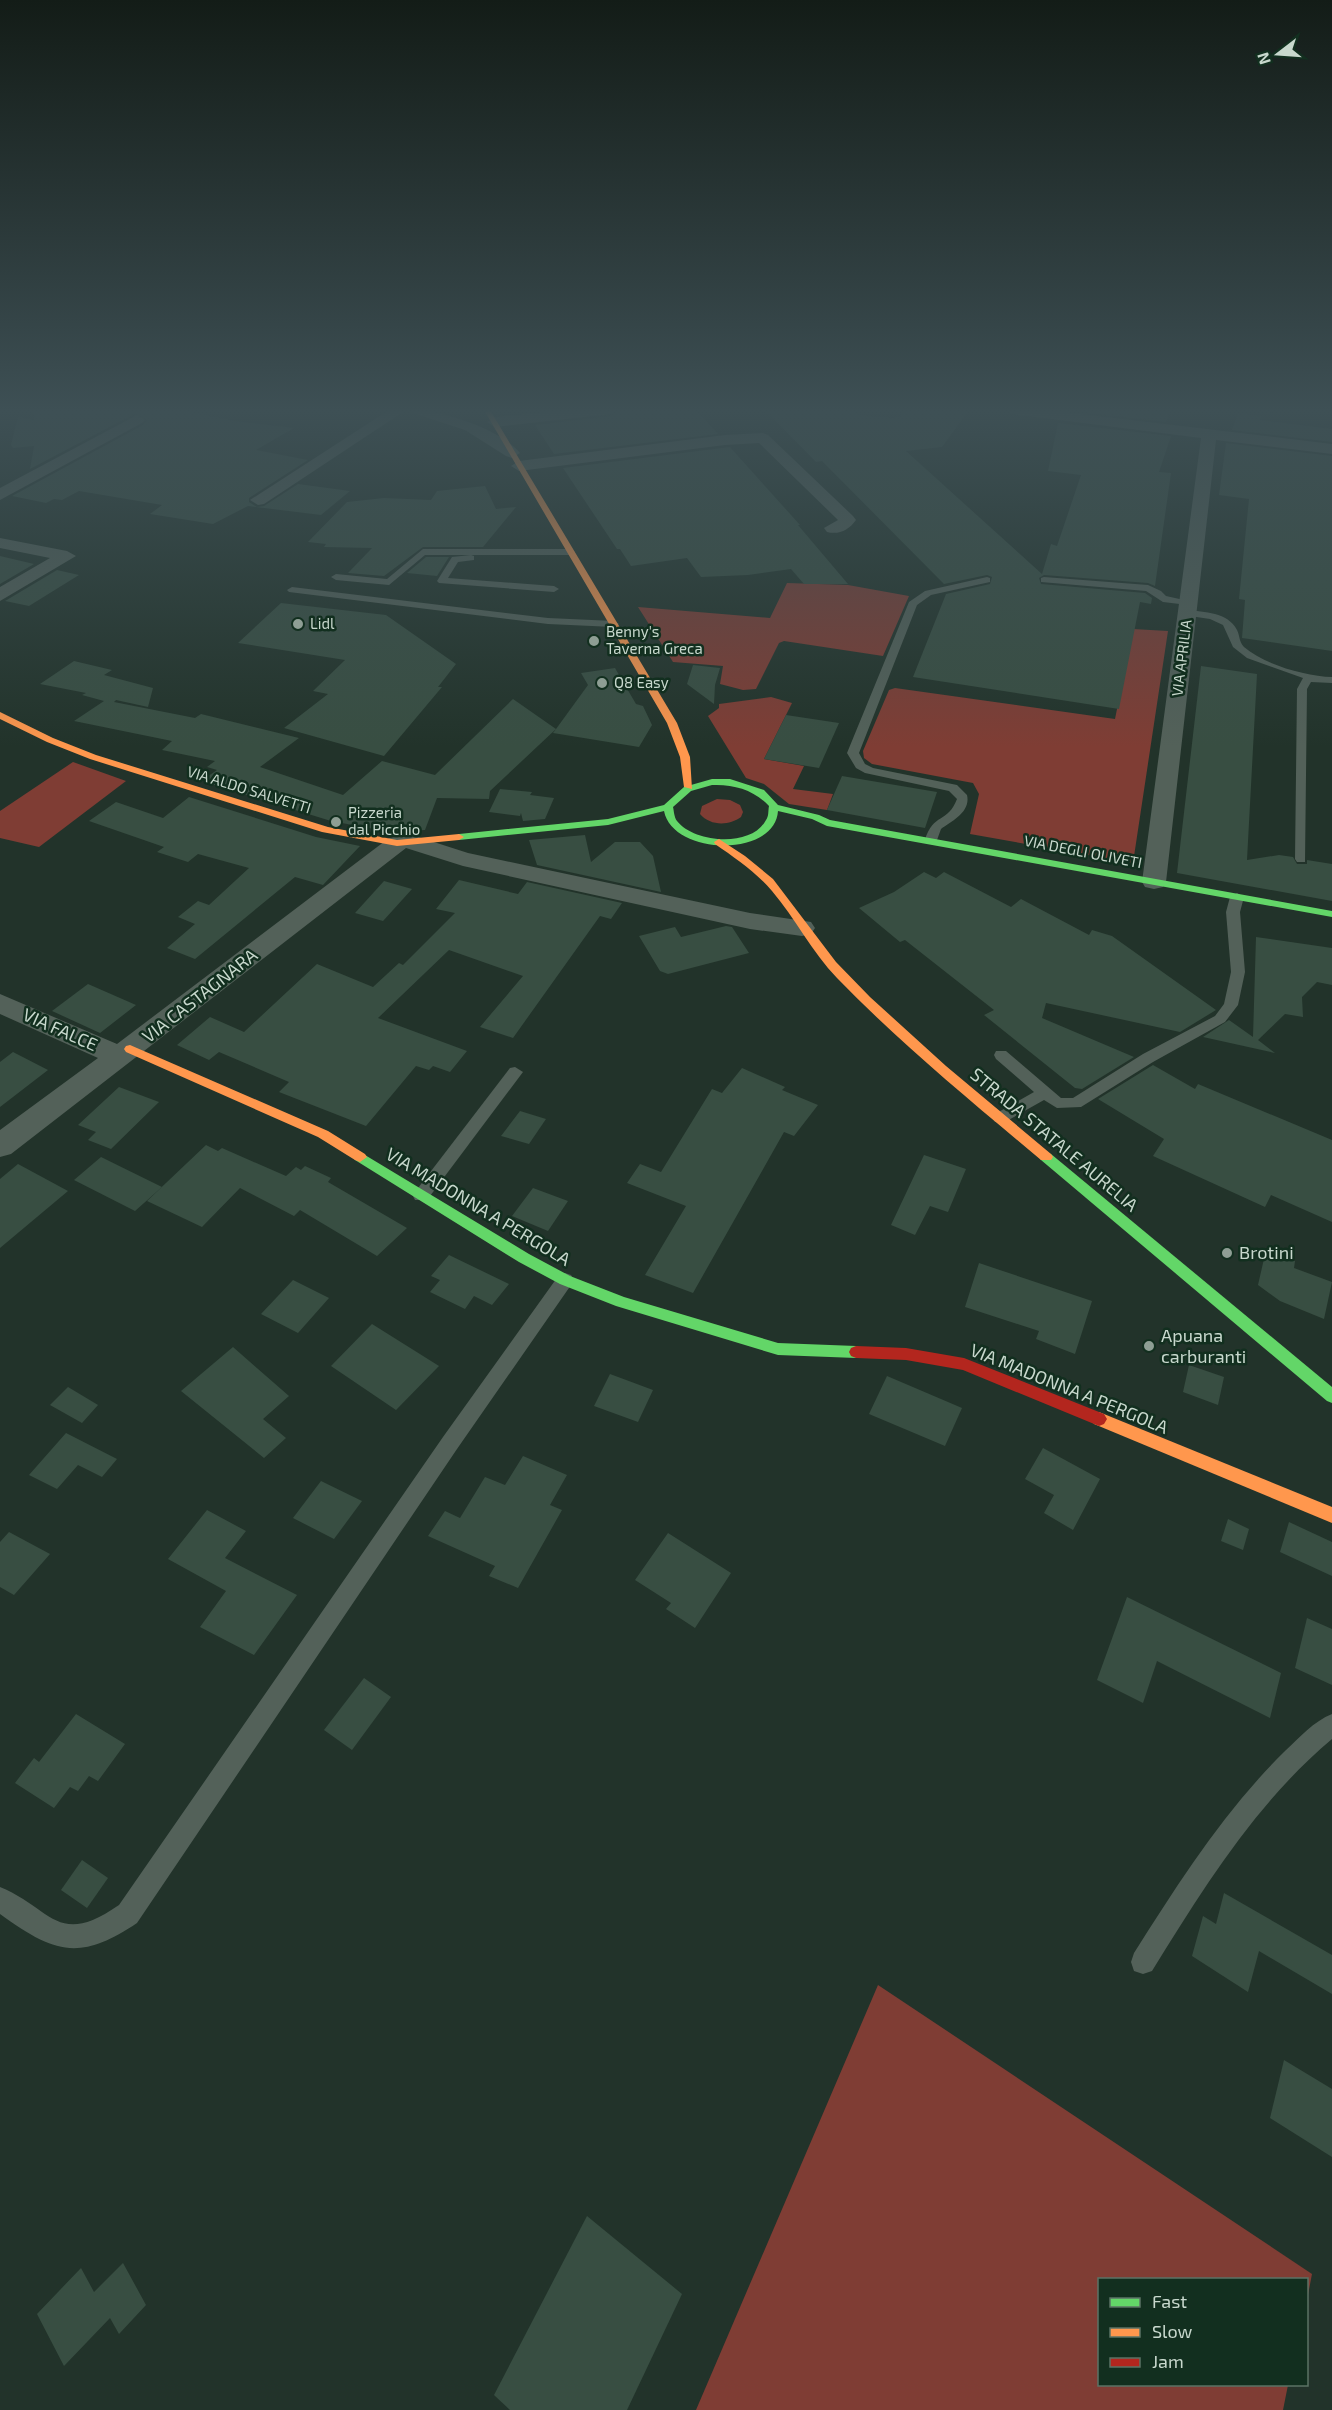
<svg xmlns="http://www.w3.org/2000/svg" width="1332" height="2410" font-family="'Exo 2',sans-serif">
<style>
.green{fill:#7f3d34}
.building{fill:#384e42}
.lines{fill:none;stroke-linecap:round;stroke-linejoin:round}
.lane{fill:#536159;fill-rule:evenodd}
.street{fill:#536159;fill-rule:evenodd}
.fast{fill:#63d668;fill-rule:evenodd}
.slow{fill:#ff974d;fill-rule:evenodd}
.jam{fill:#b3261e;fill-rule:evenodd}
.poi-dot{fill:#8e9e94;stroke:#122f1f;stroke-width:2}
.labels{text-anchor:middle;stroke-width:5;stroke-linejoin:round;paint-order:stroke}
.far-poi-label{font-size:15px;fill:#c8d8cd;stroke:#122f1f;text-anchor:start}
.far-street-label{font-size:15px;fill:#c8d8cd;stroke:#122f1f}
.street-label{font-size:18px;fill:#c8d8cd;stroke:#122f1f}
.poi-label{font-size:18px;fill:#c8d8cd;stroke:#122f1f;text-anchor:start}
</style>
<rect width="100%" height="100%" fill="#22332a"/>
<g class="green">
<polygon points="787,583 848,585 909,596 883,656 784,641 779,643 756,689 743,690 720,684 723,666 673,662 638,607 770,618"/>
<polygon points="1133,629 1168,631 1133,863 970,834 979,794 973,783 872,764 864,758 863,751 889,690 895,688 1115,719"/>
<polygon points="771,697 792,703 764,759 804,766 793,789 833,794 827,810 789,804 764,784 746,778 708,716 719,708 719,704"/>
<polygon points="73,762 126,781 39,847 0,838 0,811"/>
<path d="M717,799L730,800L740,805L743,812L741,817C729,826 710,826 700,814L702,806Z"/>
<polygon points="878,1985 1312,2274 1307,2300 1306,2280 1100,2280 1100,2384 1288,2385 1283,2410 696,2410"/>
</g>
<g class="building">
<polygon points="34,410 180,410 235,421 294,428 256,450 308,460 249,498 249,502 257,507 264,506 298,484 350,491 321,515 248,506 213,524 150,514 162,505 79,491 62,500 54,499 46,503 12,496 143,425 147,420 136,413 30,469 34,446 13,448 11,445 18,417 34,420"/>
<polygon points="620,410 696,410 718,434 554,454 535,425 611,416"/>
<polygon points="765,410 853,410 858,415 893,418 900,417 905,410 969,410 942,447 906,451 1042,574 1051,544 1057,546 1081,475 1048,471 1058,423 1171,436 1159,472 1171,473 1155,586 1148,583 1044,575 1039,578 1041,584 1145,593 1152,598 1151,604 1140,602 1119,709 913,677 946,594 990,584 992,577 987,575 944,584 822,461 816,462"/>
<polygon points="1090,410 1165,410 1169,416 1166,422 1089,413"/>
<polygon points="1238,413 1261,416 1260,420 1332,429 1332,442 1232,430"/>
<polygon points="1226,443 1332,456 1332,651 1242,638 1245,600 1239,599 1249,499 1219,495"/>
<polygon points="730,447 800,525 798,525 848,584 804,584 791,569 748,575 701,577 687,558 631,566 620,549 617,549 563,468"/>
<polygon points="485,486 496,509 516,507 483,547 423,547 384,576 348,573 372,548 324,547 326,544 308,542 347,502 384,498 431,500 437,491"/>
<polygon points="0,556 34,564 0,584"/>
<polygon points="426,557 449,557 437,576 407,573"/>
<polygon points="57,570 79,575 29,606 5,601"/>
<polygon points="281,603 386,615 456,664 438,687 442,687 384,756 284,728 328,694 313,691 345,660 238,643"/>
<polygon points="74,661 112,670 104,675 153,688 148,707 116,700 114,702 195,718 201,714 299,738 260,767 343,795 382,761 435,775 513,699 556,729 588,685 581,673 615,668 636,704 643,706 652,725 639,747 553,733 556,729 490,791 489,799 437,798 425,830 390,832 331,821 208,783 211,781 204,779 217,770 207,767 215,761 162,750 172,741 74,721 104,701 82,695 86,693 40,684"/>
<polygon points="693,665 720,668 715,685 714,704 687,684"/>
<polygon points="1201,666 1257,674 1247,860 1279,855 1293,857 1297,864 1307,864 1307,860 1332,864 1332,901 1177,873"/>
<polygon points="786,715 839,723 819,768 764,759"/>
<polygon points="842,776 937,792 925,828 827,810"/>
<polygon points="500,789 532,792 530,795 554,798 545,819 523,821 521,813 520,816 489,812"/>
<polygon points="189,797 316,837 360,846 323,885 295,877 195,959 167,948 195,924 178,917 198,901 209,905 249,868 198,854 188,862 157,852 164,847 89,821 116,802 163,818"/>
<polygon points="585,835 591,862 615,842 640,842 653,856 661,892 537,865 529,840"/>
<polygon points="924,872 936,878 944,872 1011,907 1021,899 1089,935 1092,930 1112,936 1216,1010 1180,1032 1046,1003 1042,1018 1134,1057 1082,1089 1075,1088 984,1015 994,1010 905,940 900,942 859,908 894,892"/>
<polygon points="459,880 518,894 527,882 622,903 611,919 600,916 513,1038 480,1027 523,976 449,950 378,1018 467,1051 450,1072 433,1066 429,1070 416,1066 366,1126 279,1092 289,1082 219,1052 209,1060 177,1045 210,1017 244,1032 317,964 373,987 399,963 403,965 455,913 436,909"/>
<polygon points="384,881 412,889 383,921 355,913"/>
<polygon points="726,926 732,927 749,953 668,974 660,971 639,936 675,927 681,937"/>
<polygon points="1256,937 1332,948 1332,985 1317,982 1302,997 1303,1017 1285,1014 1258,1040 1275,1053 1203,1037 1229,1020 1253,1037"/>
<polygon points="88,984 136,1005 100,1033 52,1011"/>
<polygon points="13,1052 48,1070 0,1107 0,1062"/>
<polygon points="1153,1065 1195,1089 1198,1084 1332,1140 1332,1222 1271,1195 1265,1207 1153,1156 1164,1139 1098,1099"/>
<polygon points="742,1068 785,1087 782,1090 818,1105 794,1136 784,1132 693,1293 645,1275 686,1206 627,1183 640,1164 661,1172 712,1089 722,1093"/>
<polygon points="119,1087 159,1102 111,1149 88,1140 96,1132 78,1125"/>
<polygon points="520,1111 546,1119 529,1144 501,1136"/>
<polygon points="206,1145 218,1151 222,1148 286,1176 296,1167 301,1170 305,1166 331,1178 328,1182 407,1228 377,1256 300,1210 294,1216 240,1188 202,1227 147,1201"/>
<polygon points="924,1155 966,1169 948,1212 930,1206 915,1235 891,1225"/>
<polygon points="101,1157 162,1187 135,1211 74,1180"/>
<polygon points="18,1164 68,1191 0,1248 0,1179"/>
<polygon points="533,1188 568,1201 548,1231 512,1216"/>
<polygon points="1266,1250 1295,1261 1294,1268 1332,1282 1324,1319 1280,1301 1258,1285"/>
<polygon points="449,1255 509,1284 492,1305 474,1296 465,1309 430,1292 440,1280 431,1276"/>
<polygon points="979,1263 1092,1301 1075,1354 1036,1339 1039,1331 965,1307"/>
<polygon points="293,1280 329,1298 298,1333 261,1314"/>
<polygon points="372,1324 439,1366 396,1410 331,1366"/>
<polygon points="233,1347 289,1396 263,1419 286,1438 264,1458 181,1391"/>
<polygon points="1189,1365 1224,1377 1218,1405 1183,1392"/>
<polygon points="610,1374 653,1390 638,1422 594,1406"/>
<polygon points="887,1376 962,1408 945,1446 869,1414"/>
<polygon points="68,1387 98,1405 82,1423 50,1405"/>
<polygon points="66,1433 117,1459 102,1477 78,1465 57,1489 29,1475"/>
<polygon points="1043,1448 1100,1479 1073,1530 1044,1513 1054,1495 1025,1479"/>
<polygon points="523,1456 567,1475 550,1505 562,1510 518,1588 489,1576 495,1566 428,1536 445,1511 460,1518 485,1477 505,1485"/>
<polygon points="321,1481 362,1501 334,1539 293,1518"/>
<polygon points="207,1510 246,1531 225,1558 297,1595 254,1655 200,1627 226,1591 168,1559"/>
<polygon points="1228,1519 1249,1529 1243,1550 1221,1541"/>
<polygon points="1289,1522 1332,1542 1332,1576 1280,1552"/>
<polygon points="9,1532 50,1554 14,1595 0,1587 0,1542"/>
<polygon points="668,1533 731,1573 695,1628 666,1609 671,1603 635,1580"/>
<polygon points="1127,1597 1281,1673 1270,1718 1157,1661 1143,1703 1097,1680"/>
<polygon points="1307,1618 1332,1629 1332,1685 1295,1668"/>
<polygon points="364,1678 391,1697 352,1750 324,1730"/>
<polygon points="76,1714 125,1744 98,1781 89,1776 78,1791 70,1787 54,1808 15,1783 34,1758 39,1762"/>
<polygon points="82,1860 108,1878 87,1908 61,1890"/>
<polygon points="1224,1893 1332,1955 1332,1994 1259,1951 1248,1992 1192,1956 1203,1916 1216,1924"/>
<polygon points="1284,2060 1332,2089 1332,2157 1270,2118"/>
<polygon points="587,2216 682,2294 627,2410 510,2410 494,2395"/>
<polygon points="123,2263 146,2305 119,2334 110,2318 64,2366 37,2314 81,2268 94,2292"/>
</g>
<g class="lines">
<g class="lane">
<polygon points="423,549 570,549 575,552 570,555 425,555 389,585 336,580 331,577 336,574 387,579"/>
<polygon points="471,555 474,556 474,560 458,562 448,578 554,586 559,589 554,592 439,583 437,581 452,557"/>
<path d="M987,577L990,578V582L931,595L917,605L859,753L865,764L873,768L957,785L967,795C971,812 952,821 941,829L937,840L931,844L925,840C933,813 948,823 957,799L949,791L865,773L856,768L847,753L909,602L925,591Z"/>
<polygon points="1044,577 1148,585 1161,591 1166,596 1193,602 1188,605 1163,602 1146,591 1041,582 1041,578"/>
<polygon points="292,587 548,618 614,621 619,624 614,627 548,624 289,592 287,590"/>
<path d="M1187,610C1204,612 1228,612 1237,630C1240,636 1239,642 1244,647C1265,665 1306,676 1332,677V683L1311,682L1307,689L1305,862H1297L1295,859L1297,689L1303,678L1247,658L1233,647L1223,625L1210,619L1183,615V611Z"/>
<polygon points="1237,893 1244,897 1240,912 1245,972 1238,1005 1225,1022 1153,1062 1081,1107 1057,1108 1044,1100 1005,1122 995,1122 992,1118 995,1114 1034,1092 996,1059 994,1055 996,1051 1006,1051 1061,1098 1073,1098 1143,1054 1215,1016 1224,1004 1231,972 1226,912 1230,897"/>
<polygon points="515,1067 523,1072 427,1200 415,1200 413,1196 415,1192 510,1068"/>
<path d="M565,1273L571,1275L574,1280L571,1285L457,1449L137,1923C79,1962 54,1953 0,1914V1887C53,1909 57,1948 119,1905L443,1437L559,1275Z"/>
<path d="M1332,1714V1739C1256,1803 1204,1887 1152,1971L1143,1974L1134,1971L1131,1962L1134,1953C1179,1882 1225,1810 1285,1751C1299,1738 1314,1721 1332,1714Z"/>
</g>
<g class="street">
<polygon points="389,410 406,410 264,504 258,505 250,500"/>
<path d="M411,410C441,410 501,429 520,453L512,458L506,456L465,430L413,413Z"/>
<polygon points="570,410 618,410 611,414 495,427 487,422 495,417"/>
<polygon points="1005,410 1047,410 1332,444 1332,454 1216,440 1166,882 1163,887 1154,889 1145,887 1142,882 1201,438 1012,414"/>
<polygon points="137,415 145,420 142,423 0,500 0,488"/>
<path d="M763,433L768,435L853,516L856,520C849,530 839,535 827,532L824,528L838,520L759,443L725,445L519,471L511,466L519,461L725,435Z"/>
<polygon points="0,538 67,551 76,556 0,601 0,587 50,558 0,548"/>
<polygon points="412,835 468,853 750,913 811,922 815,928 811,934 802,936 750,929 463,866 406,848 11,1154 0,1157 0,1130 98,1058 0,1014 0,994 117,1044 389,838"/>
</g>
<g class="fast">
<path d="M712,779H730L764,790L778,805L819,815L830,820L1332,911V917L827,826L812,819L778,811C775,858 673,856 664,811L608,825L459,840L454,837L459,834L608,819L664,805L684,787ZM712,785C734,784 754,790 769,806C768,811 769,816 766,820C752,848 694,843 677,821C674,817 674,811 673,807L691,791Z"/>
<polygon points="360,1152 529,1254 570,1276 624,1297 778,1343 856,1346 861,1348 863,1352 861,1356 856,1358 778,1355 616,1306 560,1284 519,1262 355,1160 353,1157"/>
<polygon points="1046,1152 1051,1154 1332,1387 1332,1403 1327,1401 1041,1160 1039,1157 1041,1154"/>
</g>
<g class="slow">
<polygon points="484,410 490,410 677,723 690,757 692,789 684,787 680,757 667,723"/>
<polygon points="0,712 53,738 96,755 328,827 397,840 459,834 464,837 459,840 397,846 322,832 90,759 47,742 0,719"/>
<path d="M719,839L745,856L773,879L836,962L870,997L946,1066L1051,1154L1053,1157L1051,1160H1041C972,1102 901,1044 837,978C812,952 795,918 772,891C756,872 735,858 715,844L714,842Z"/>
<polygon points="130,1045 328,1131 365,1154 367,1157 360,1162 355,1160 318,1137 126,1052 124,1049 126,1046"/>
<polygon points="1099,1412 1332,1507 1332,1523 1094,1424 1091,1419 1094,1414"/>
</g>
<polygon class="jam" points="856,1346 906,1348 964,1358 1104,1414 1107,1419 1104,1424 1099,1426 963,1370 906,1360 856,1358 851,1356 849,1352 851,1348"/>
</g>
<linearGradient id="sky" x2="0" y2="1"><stop stop-color="#131c17"/><stop offset="0.55" stop-color="#3e5055"/><stop offset="1" stop-color="#3e5055" stop-opacity="0"/></linearGradient>
<rect width="1332" height="747" fill="url(#sky)"/>
<g class="poi-dot">
<circle cx="298" cy="624" r="6"/>
<circle cx="594" cy="641" r="6"/>
<circle cx="602" cy="683" r="6"/>
<circle cx="336" cy="822" r="6"/>
<circle cx="1227" cy="1253" r="6"/>
<circle cx="1149" cy="1346" r="6"/>
</g>
<g class="labels">
<g class="far-poi-label">
<text x="310" y="629">Lidl</text>
<text x="606" y="637">Benny's<tspan x="606" dy="17">Taverna Greca</tspan></text>
<text x="614" y="688">Q8 Easy</text>
<text x="348" y="818">Pizzeria<tspan x="348" dy="17">dal Picchio</tspan></text>
</g>
<g class="far-street-label">
<text transform="translate(1182 658) rotate(-83)" y="5">VIA APRILIA</text>
<text transform="translate(249 790) rotate(17)" y="5">VIA ALDO SALVETTI</text>
<text transform="translate(1083 852) rotate(11)" y="5">VIA DEGLI OLIVETI</text>
</g>
<g class="street-label">
<text transform="translate(200 996) rotate(-38)" y="6">VIA CASTAGNARA</text>
<text transform="translate(60 1030) rotate(24)" y="6">VIA FALCE</text>
<text transform="translate(1054 1140) rotate(40)" y="6">STRADA STATALE AURELIA</text>
<text transform="translate(478 1207) rotate(31)" y="6">VIA MADONNA A PERGOLA</text>
<text transform="translate(1069 1389) rotate(22)" y="6">VIA MADONNA A PERGOLA</text>
</g>
<g class="poi-label">
<text x="1239" y="1259">Brotini</text>
<text x="1161" y="1342">Apuana<tspan x="1161" dy="21">carburanti</tspan></text>
</g>
</g>
<rect x="1098" y="2278" width="210" height="108" fill="#122f1f" stroke="#5b7365" stroke-width="1.5"/>
<rect x="1110" y="2298" width="30" height="9" fill="#63d668" stroke="#5b7365" stroke-width="1.5"/>
<text x="1152" y="2308" font-size="18" fill="#c8d8cd">Fast</text>
<rect x="1110" y="2328" width="30" height="9" fill="#ff974d" stroke="#5b7365" stroke-width="1.5"/>
<text x="1152" y="2338" font-size="18" fill="#c8d8cd">Slow</text>
<rect x="1110" y="2358" width="30" height="9" fill="#b3261e" stroke="#5b7365" stroke-width="1.5"/>
<text x="1152" y="2368" font-size="18" fill="#c8d8cd">Jam</text>
<g transform="translate(1278 54) rotate(253)" stroke="#122f1f" stroke-width="4.5" paint-order="stroke">
<path d="M0-4.5L10 22L0 15L-10 22Z" fill="#c8d8cd"/>
<text y="-9" font-size="16" font-weight="bold" text-anchor="middle" fill="#c8d8cd">N</text>
</g>
</svg>
